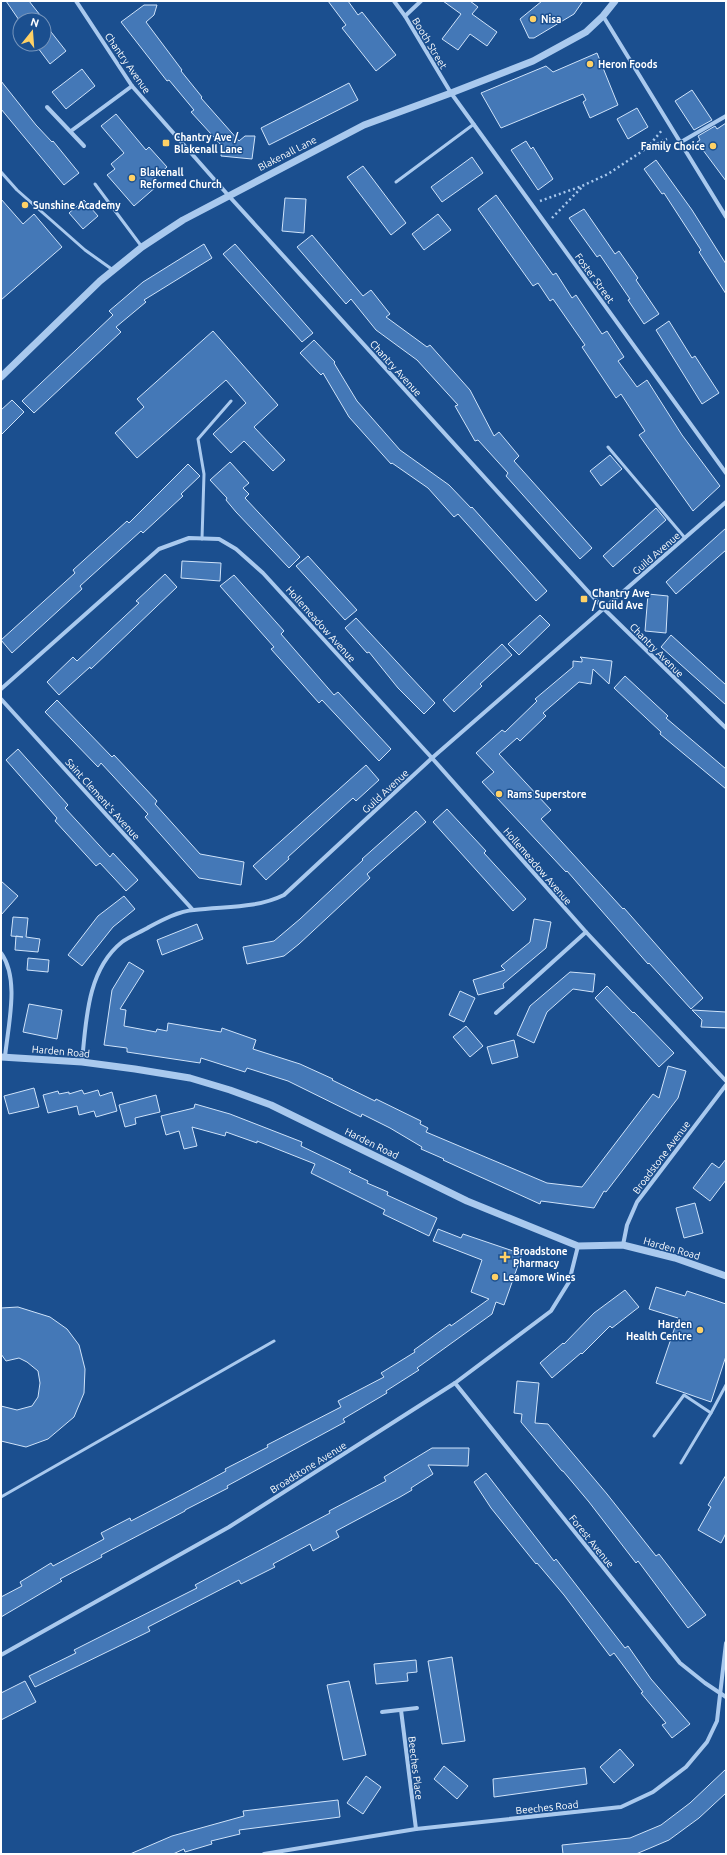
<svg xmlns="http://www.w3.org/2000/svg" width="727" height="1855" font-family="Ubuntu,sans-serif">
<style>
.building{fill:#4478b7;stroke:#cfe3fa}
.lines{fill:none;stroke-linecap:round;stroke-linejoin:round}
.path{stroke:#a9c9ee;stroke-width:2.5;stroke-dasharray:2 3;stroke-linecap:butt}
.service{stroke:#a9c9ee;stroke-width:3}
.minor{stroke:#a9c9ee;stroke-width:4}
.tertiary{stroke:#a9c9ee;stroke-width:7}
.poi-dot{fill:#ffd166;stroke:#1b4f8f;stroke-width:1.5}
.labels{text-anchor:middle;stroke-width:3;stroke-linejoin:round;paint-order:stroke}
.poi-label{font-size:10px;font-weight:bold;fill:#fff;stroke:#1b4f8f;text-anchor:start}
.street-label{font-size:10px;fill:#fff;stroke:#1b4f8f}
</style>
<rect width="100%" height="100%" fill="#1b4f8f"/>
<g class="building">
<polygon points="6,1 29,1 44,20 19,20"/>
<polygon points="328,1 348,1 358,15 362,12 396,55 376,71 342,28 346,25"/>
<polygon points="443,1 470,1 478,7 472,14 497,32 487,46 470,34 458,50 442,39 461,14"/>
<polygon points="542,1 583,1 574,14 534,38 529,38 520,19"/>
<polygon points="144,5 157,5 154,15 146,22 182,70 181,71 202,97 201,98 239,141 245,136 255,136 252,159 221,156 222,146 191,112 194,110 169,80 167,81 121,22"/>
<polygon points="44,23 66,51 50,64 35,44 44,44"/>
<polygon points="597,53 618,105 590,118 583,102 586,100 583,94 501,128 481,93 546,66 553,72"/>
<polygon points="82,69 95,86 66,109 52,92"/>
<polygon points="1,81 36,125 52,142 53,141 79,173 64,185 1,109"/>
<polygon points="349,83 358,100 269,145 261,128"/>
<polygon points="692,90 712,120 694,130 675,101"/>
<polygon points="637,108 648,127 628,139 617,119"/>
<polygon points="116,114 146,150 149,147 167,167 152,180 157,186 134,206 107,175 115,169 111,164 124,153 101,126"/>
<polygon points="726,123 726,181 697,142 700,140 698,136 715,126 717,129"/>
<polygon points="526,141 531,149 533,147 553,179 538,190 511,150"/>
<polygon points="472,157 483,173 442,202 431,187"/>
<polygon points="656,160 692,210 726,264 726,294 699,252 701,250 664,193 662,194 644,169"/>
<polygon points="363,166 406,223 391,235 347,177"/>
<polygon points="496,195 553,275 556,273 572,298 576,295 602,334 607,331 624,357 618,361 637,387 647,380 682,435 720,486 693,511 639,435 645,431 621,394 616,398 582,347 585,345 553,299 550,301 538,283 533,286 478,209"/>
<polygon points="285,198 306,199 304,233 282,231"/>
<polygon points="1,199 23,224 34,214 62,247 1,300"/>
<polygon points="84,200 98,216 83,229 69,213"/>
<polygon points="584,209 615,254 619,251 638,278 636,280 659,314 644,324 628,300 630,299 600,255 597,257 569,218"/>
<polygon points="438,214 451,230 424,250 412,234"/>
<polygon points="312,235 363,296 371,290 390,314 386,317 427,347 430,345 470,390 494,436 499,432 519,456 514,461 592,548 580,559 506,476 508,473 478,440 475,441 455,406 458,405 417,360 376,330 351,299 346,304 297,247"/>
<polygon points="204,244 212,258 144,300 146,302 116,327 121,332 34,413 22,401 113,315 109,311 122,300 143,282"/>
<polygon points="235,244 313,333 302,342 223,254"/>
<polygon points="669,321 692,358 695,356 719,393 702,404 656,330"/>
<polygon points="213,331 278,405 254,427 285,460 273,471 244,441 231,453 213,434 246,403 226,380 137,458 115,433 144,407 137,399"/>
<polygon points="314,340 335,362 334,363 357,401 400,450 449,485 471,508 472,507 547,591 536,601 458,514 454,517 428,488 392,463 391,464 349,417 323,373 321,375 300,353"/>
<polygon points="12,400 24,412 1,435 1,410"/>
<polygon points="610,455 622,469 601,486 590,471"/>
<polygon points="230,462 249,483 243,488 249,494 245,498 300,557 289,568 236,512 226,500 227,498 210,480"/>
<polygon points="188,464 200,476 181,494 183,496 143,533 141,531 80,586 82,589 12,653 1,640 75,573 73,570 127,521 129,523"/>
<polygon points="656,508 666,520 613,567 603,556"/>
<polygon points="726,528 726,550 676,594 666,582"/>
<polygon points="308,556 357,610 345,620 296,566"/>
<polygon points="182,561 221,563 220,581 181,578"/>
<polygon points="165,574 177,587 91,669 90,667 59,695 47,682 73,657 77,661 139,603 136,601"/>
<polygon points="234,575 284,631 281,634 334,695 338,692 391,749 379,761 322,700 319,703 271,649 274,647 220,586"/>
<polygon points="648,594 668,596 666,633 645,631"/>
<polygon points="540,615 550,625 519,655 508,644"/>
<polygon points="356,618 435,703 424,714 398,688 369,652 367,653 345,628"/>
<polygon points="671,635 726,685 726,705 661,647"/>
<polygon points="502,644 512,655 480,684 482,686 454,712 443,700"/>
<polygon points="580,657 612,661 609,684 593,669 591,684 579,682 543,713 546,716 520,741 517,738 499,754 551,810 541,819 623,909 624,908 703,998 691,1009 649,963 648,964 567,871 566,872 482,782 494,772 476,753 502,730 505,732 537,701 535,699 573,667 573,661 582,662 582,659"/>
<polygon points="625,676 668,716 666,718 726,769 726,789 660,734 661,732 614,688"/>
<polygon points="57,700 112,757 114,755 143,786 157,801 155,804 200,854 244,862 241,885 199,878 145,817 148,814 101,763 98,767 45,712"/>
<polygon points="18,749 68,805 65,808 110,857 113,853 138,880 126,891 100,863 96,866 55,821 57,818 6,760"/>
<polygon points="366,765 379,780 356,801 353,798 288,857 289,859 266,880 253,866"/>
<polygon points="447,809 486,851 484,853 526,899 513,911 433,822"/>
<polygon points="416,811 426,822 367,874 370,878 299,944 284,956 247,964 243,947 274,941 300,919 363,860 362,859"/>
<polygon points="1,881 18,896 1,915"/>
<polygon points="124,896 135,909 113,927 82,966 68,955 98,916"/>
<polygon points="13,917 28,918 26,937 40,939 38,952 15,950 16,936 23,937 11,936"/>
<polygon points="534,919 551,922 546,948 503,984 504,988 478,995 473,980 505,970 501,966 530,942"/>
<polygon points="197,924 203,939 162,955 157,940"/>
<polygon points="28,958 49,960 48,972 27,970"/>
<polygon points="129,962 144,971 120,1009 126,1010 124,1026 156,1032 157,1029 167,1031 168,1023 221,1032 222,1028 256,1040 253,1049 300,1064 333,1079 332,1080 375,1101 376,1099 421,1121 420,1124 428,1128 426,1132 547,1183 582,1187 653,1094 659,1098 668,1066 686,1071 678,1098 606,1192 604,1191 594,1208 541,1201 540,1204 443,1160 444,1159 421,1149 422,1147 390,1128 362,1114 361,1117 288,1081 247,1068 245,1072 201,1058 200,1063 127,1052 127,1048 104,1045 112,990"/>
<polygon points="570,972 595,974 593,992 573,989 547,1012 534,1043 517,1035 530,1006"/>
<polygon points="607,986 633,1013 634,1012 674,1053 659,1067 595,998"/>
<polygon points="460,991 475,998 464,1022 449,1015"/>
<polygon points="29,1004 62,1010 57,1039 23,1032"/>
<polygon points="692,1010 726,1012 726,1028 701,1027 702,1020"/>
<polygon points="466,1026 483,1046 470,1057 453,1037"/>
<polygon points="514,1040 518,1057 492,1064 487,1047"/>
<polygon points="34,1088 39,1107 9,1114 4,1096"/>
<polygon points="82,1090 84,1094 98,1090 100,1096 112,1092 117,1111 96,1117 94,1111 79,1115 77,1106 48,1113 43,1095 58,1091 59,1094 69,1092 69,1094"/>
<polygon points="156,1095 160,1112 135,1118 136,1124 125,1127 119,1105"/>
<polygon points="195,1104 230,1114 302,1142 301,1146 351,1170 349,1172 368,1181 367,1183 388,1192 387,1195 437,1218 429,1236 383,1214 385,1210 311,1173 315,1164 257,1141 257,1143 226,1132 225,1136 192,1127 197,1146 184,1149 179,1131 166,1135 161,1116 194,1108"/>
<polygon points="726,1159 726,1180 710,1201 693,1188 712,1163 719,1168"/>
<polygon points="695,1203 703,1233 684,1238 676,1208"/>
<polygon points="438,1229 461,1238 463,1234 522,1254 504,1305 496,1302 492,1314 417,1368 419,1370 386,1391 387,1393 343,1419 345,1422 227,1486 228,1488 185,1510 185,1511 101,1555 102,1557 60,1579 62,1581 1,1617 1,1597 22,1586 20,1582 51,1563 53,1566 104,1539 101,1533 130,1518 131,1521 183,1494 226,1471 225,1469 268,1447 267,1445 341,1407 338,1401 384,1377 381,1373 415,1352 414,1350 450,1324 451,1326 489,1299 471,1292 482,1260 433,1241"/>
<polygon points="656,1287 685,1296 687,1291 726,1304 726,1356 711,1402 656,1383 678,1318 649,1309"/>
<polygon points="625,1290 639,1307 612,1328 610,1326 582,1354 581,1353 552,1378 540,1363 563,1343 564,1344 594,1313"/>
<polygon points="18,1307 50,1317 67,1329 79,1345 85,1369 84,1393 74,1417 48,1439 26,1447 1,1441 1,1406 17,1410 32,1406 38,1397 40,1383 38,1371 27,1362 19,1358 6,1361 1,1354 1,1308"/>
<polygon points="517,1381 539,1383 535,1423 548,1424 607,1494 656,1556 659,1554 706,1615 688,1628 638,1561 636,1563 589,1502 563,1471 562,1471 521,1422 522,1414 514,1413"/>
<polygon points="432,1448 469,1448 468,1466 428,1465 433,1474 411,1488 412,1490 400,1497 336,1531 339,1537 313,1551 310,1544 273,1564 275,1567 241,1584 239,1580 148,1627 150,1631 35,1687 29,1676 76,1653 74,1650 197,1588 195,1585 330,1513 329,1511 386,1481 384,1477"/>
<polygon points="486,1473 554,1561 556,1559 625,1648 628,1646 651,1679 690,1724 672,1738 662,1725 666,1723 641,1693 643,1692 614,1653 610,1656 564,1595 537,1563 536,1564 491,1508 474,1482"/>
<polygon points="726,1475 726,1533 721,1543 698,1530 711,1507 708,1505"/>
<polygon points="452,1657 465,1741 442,1744 428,1661"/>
<polygon points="416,1660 417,1672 407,1673 408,1681 376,1684 374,1664"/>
<polygon points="25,1681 36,1702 1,1720 1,1693"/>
<polygon points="349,1681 366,1755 343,1760 327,1685"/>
<polygon points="620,1749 634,1765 614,1783 600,1767"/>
<polygon points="444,1766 468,1786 457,1799 434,1779"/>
<polygon points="585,1768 587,1784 494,1797 493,1779"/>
<polygon points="726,1769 726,1793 699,1818 669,1840 636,1854 563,1854 562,1845 630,1838 661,1825 690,1803"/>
<polygon points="366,1776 381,1787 363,1814 347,1803"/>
<polygon points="338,1800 340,1817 239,1830 240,1834 211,1841 212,1844 185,1852 184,1849 173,1854 130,1854 172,1836 244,1816 243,1811"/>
</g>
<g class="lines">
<g class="path">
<polyline points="648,148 667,139"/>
<polyline points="540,201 582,186 608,174 647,148 663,129"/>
<polyline points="552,218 582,187"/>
</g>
<g class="service">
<polyline points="1,172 17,190 85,250 113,270"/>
<polyline points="396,182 474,124"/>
<polyline points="95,184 142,247"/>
<polyline points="608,447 685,538"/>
<polyline points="202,539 204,474 198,439 231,401"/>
<polyline points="654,1436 684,1395 711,1413"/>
<polyline points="681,1463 711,1413 726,1385"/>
<polyline points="1,1497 274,1341"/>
</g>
<g class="minor">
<polyline points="76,1 132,86 228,195 604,609 726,728"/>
<polyline points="394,1 405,16 451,93 726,473"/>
<polyline points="405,16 421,1"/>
<polyline points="603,16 726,217"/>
<polyline points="47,107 84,146"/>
<polyline points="71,131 132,86"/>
<polyline points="681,142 726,116"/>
<polyline points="1,689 159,549 189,538 219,539 236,549 263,573 432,758 586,932 726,1081"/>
<polyline points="1,699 193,910"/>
<path d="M1,953C20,979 8,1025 5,1057"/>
<polyline points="496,1013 586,932"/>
<path d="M82,1062C86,1021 87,970 122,942C130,936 141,932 149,927C162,920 179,911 194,910C225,906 255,909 284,895L432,758L726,502"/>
<polyline points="623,1245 627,1225 637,1202 726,1085"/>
<polyline points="455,1383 680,1663 705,1683 726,1697"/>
<polyline points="1,1655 229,1527 455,1383 551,1311 569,1282 578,1246"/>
<polyline points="401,1710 416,1829"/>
<polyline points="382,1712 417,1708"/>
<polyline points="264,1854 416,1829 621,1807 653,1792 686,1767 707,1742 717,1721 726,1643"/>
</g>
<g class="tertiary">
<polyline points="1,377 100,281 142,247 183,220 364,125 451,93 533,61 586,32 603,16 615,1"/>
<polyline points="1,1057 82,1062 135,1069 190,1078 230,1090 271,1105 467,1201 578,1246 623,1245 675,1258 726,1276"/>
</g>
</g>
<g class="poi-dot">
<circle cx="533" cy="19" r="4"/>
<circle cx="590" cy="64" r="4"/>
<rect x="162" y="139" width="8" height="8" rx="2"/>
<circle cx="713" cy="146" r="4"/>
<circle cx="132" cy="178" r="4"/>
<circle cx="25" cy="205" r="4"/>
<rect x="580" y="595" width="8" height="8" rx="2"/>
<circle cx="499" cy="794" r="4"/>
<path d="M503 1251h4v4h4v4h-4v4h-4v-4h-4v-4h4z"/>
<circle cx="495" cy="1277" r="4"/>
<circle cx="700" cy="1330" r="4"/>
</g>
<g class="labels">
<g class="poi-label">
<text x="541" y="23">Nisa</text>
<text x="598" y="68">Heron Foods</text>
<text x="174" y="141">Chantry Ave /<tspan x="174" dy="12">Blakenall Lane</tspan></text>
<text x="705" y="150" text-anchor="end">Family Choice</text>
<text x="140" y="176">Blakenall<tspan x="140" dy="12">Reformed Church</tspan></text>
<text x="33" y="209">Sunshine Academy</text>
<text x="592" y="597">Chantry Ave<tspan x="592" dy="12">/ Guild Ave</tspan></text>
<text x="507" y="798">Rams Superstore</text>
<text x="513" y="1255">Broadstone<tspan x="513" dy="12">Pharmacy</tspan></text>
<text x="503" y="1281">Leamore Wines</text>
<text x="692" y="1328" text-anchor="end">Harden<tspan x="692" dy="12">Health Centre</tspan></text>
</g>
<g class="street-label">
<text transform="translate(430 43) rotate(59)" y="4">Booth Street</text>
<text transform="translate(128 63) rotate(55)" y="4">Chantry Avenue</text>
<text transform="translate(287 153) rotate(-27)" y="4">Blakenall Lane</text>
<text transform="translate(595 278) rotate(54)" y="4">Foster Street</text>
<text transform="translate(396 368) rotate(48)" y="4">Chantry Avenue</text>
<text transform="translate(656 553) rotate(-41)" y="4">Guild Avenue</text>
<text transform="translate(321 624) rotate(48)" y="4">Hollemeadow Avenue</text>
<text transform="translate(657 650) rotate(45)" y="4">Chantry Avenue</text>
<text transform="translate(385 791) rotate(-43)" y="4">Guild Avenue</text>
<text transform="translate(103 799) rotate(48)" y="4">Saint Clement's Avenue</text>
<text transform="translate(538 866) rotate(49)" y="4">Hollemeadow Avenue</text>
<text transform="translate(61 1051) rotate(5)" y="4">Harden Road</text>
<text transform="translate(372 1143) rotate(26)" y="4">Harden Road</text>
<text transform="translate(661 1157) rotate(-53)" y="4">Broadstone Avenue</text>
<text transform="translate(672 1248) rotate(16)" y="4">Harden Road</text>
<text transform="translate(308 1467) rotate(-32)" y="4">Broadstone Avenue</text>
<text transform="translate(592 1541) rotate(51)" y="4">Forest Avenue</text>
<text transform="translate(416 1768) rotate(83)" y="4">Beeches Place</text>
<text transform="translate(547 1807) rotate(-6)" y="4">Beeches Road</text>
</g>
</g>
<rect width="727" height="1855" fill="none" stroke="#ffffff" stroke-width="4"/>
<g transform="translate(32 32) rotate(17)"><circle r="19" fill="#1b4f8f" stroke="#7695bc"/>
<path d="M0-3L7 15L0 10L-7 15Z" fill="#ffd166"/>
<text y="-6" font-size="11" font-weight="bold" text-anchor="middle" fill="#ffffff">N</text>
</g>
</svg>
